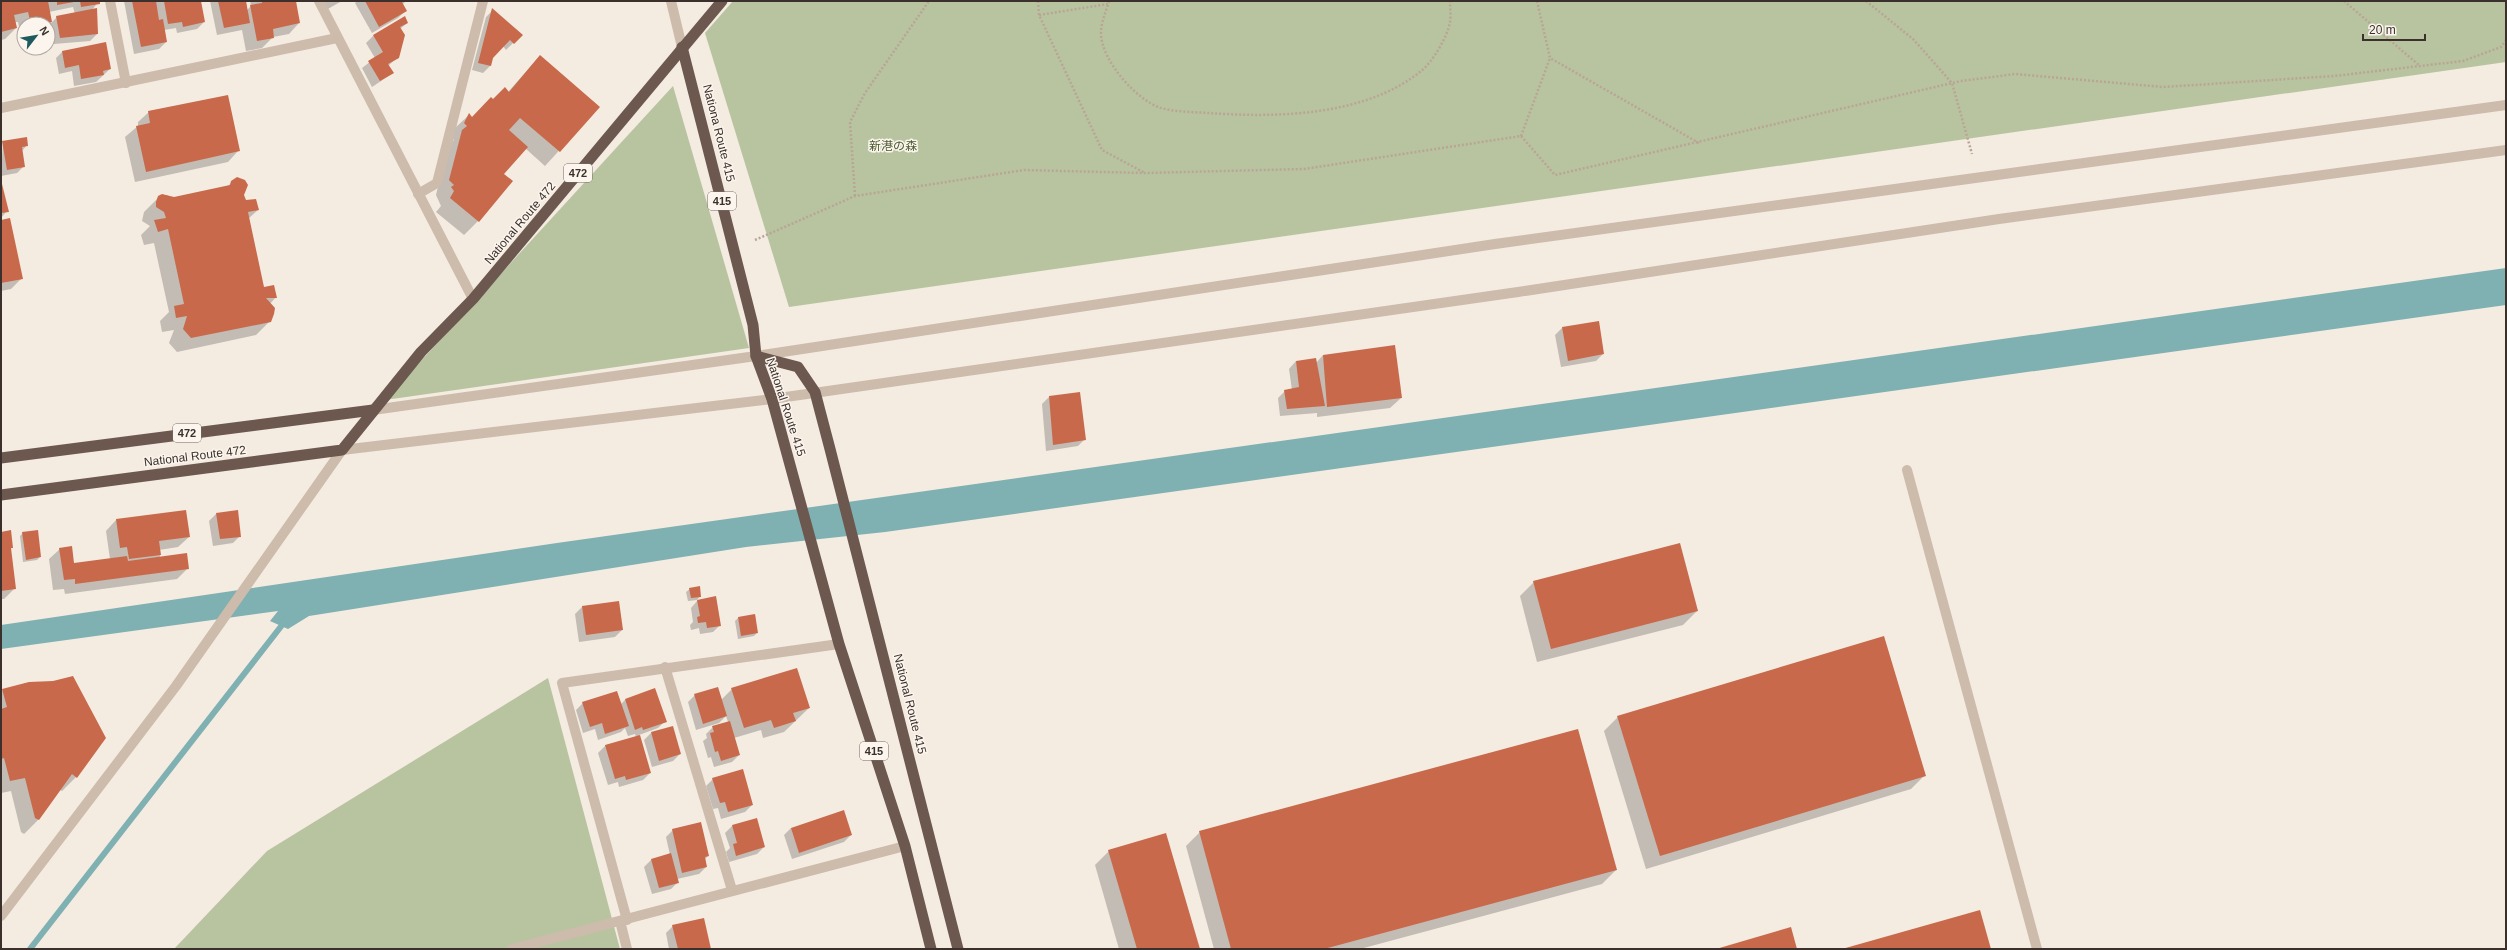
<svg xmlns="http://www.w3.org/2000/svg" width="2507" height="950" font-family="Helvetica,'Noto Sans JP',sans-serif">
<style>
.green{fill:#b8c4a0}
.water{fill:#7fb0b2}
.shadow{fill:#0003;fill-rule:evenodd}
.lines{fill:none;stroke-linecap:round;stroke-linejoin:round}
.stream{stroke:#7fb0b2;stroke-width:6}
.building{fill:#c8694b}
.path{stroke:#b9a596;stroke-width:2.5;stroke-dasharray:2 2;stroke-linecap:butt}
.minor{stroke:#cdbbac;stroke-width:10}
.tertiary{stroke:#cdbbac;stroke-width:10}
.trunk{stroke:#6c584f;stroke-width:11}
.labels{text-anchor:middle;stroke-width:3;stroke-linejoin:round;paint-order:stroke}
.shield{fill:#fbf5ee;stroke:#756b66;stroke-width:1}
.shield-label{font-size:11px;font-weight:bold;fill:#3b302b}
.street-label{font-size:12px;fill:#3b302b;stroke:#fbf5ee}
.park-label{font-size:12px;fill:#4a5a2e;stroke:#fbf5ee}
</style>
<rect width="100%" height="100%" fill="#f4ebe1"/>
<g class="green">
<polygon points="733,1 2506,1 2506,62 789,307 705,33"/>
<polygon points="673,86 749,348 385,400"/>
<polygon points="548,678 620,949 174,949 267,851"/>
</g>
<polygon class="water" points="2506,268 2506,305 885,532 746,547 309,616 288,629 270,621 278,611 1,649 1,625 557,543"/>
<g class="shadow">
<path d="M1,1H99L92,10L97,34L90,41L54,44L49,23L24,24V35L21,36L18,22H15L16,28L5,39L1,40ZM73,7L75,14L57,17L51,23L49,12Z"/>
<polygon points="124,1 200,1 204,22 197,29 177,33 176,28 164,30 166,42 159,49 134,54"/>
<polygon points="210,1 245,1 247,10 251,6 250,1 295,1 299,23 289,34 273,37 262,48 246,51 242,30 217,35"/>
<polygon points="321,1 342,1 326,10"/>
<polygon points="357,1 406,1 402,5 405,11 398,18 372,33 355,3"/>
<polygon points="493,10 521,35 506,50 503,46 492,57 490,66 483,73 472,70 486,17"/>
<polygon points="405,18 407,23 400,29 398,57 388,66 393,73 372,87 362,68 375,58 366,43 373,36"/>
<polygon points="63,51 110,69 96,82 74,86 72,71 59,74 56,58"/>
<polygon points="540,56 599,107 545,166 525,148 503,174 478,221 464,235 436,212 441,206 436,195 448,145 454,140 450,137 455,128 469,115 472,118 491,98 493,100 508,92"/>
<polygon points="149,112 238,151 228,162 135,182 125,137 138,126 138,122"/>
<polygon points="3,142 27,145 22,151 24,166 17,173 1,176"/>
<polygon points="1,182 7,211 1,218"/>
<polygon points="232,182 243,195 245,202 258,210 248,219 263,289 276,297 270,304 270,321 256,335 177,352 169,343 174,330 162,332 160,321 169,312 154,243 144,245 141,235 150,226 142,221 144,212 159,197 166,195 173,198 227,187"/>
<polygon points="1,221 21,279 11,289 1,291"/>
<polygon points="1598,322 1603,354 1596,361 1561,367 1555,335 1562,328"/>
<polygon points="1323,355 1401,398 1390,408 1317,417 1317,413 1280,416 1278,398 1285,391 1292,390 1289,369 1296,361 1316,363"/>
<polygon points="1049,397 1085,439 1078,446 1046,451 1042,404"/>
<polygon points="216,514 240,536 233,543 213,546 209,521"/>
<polygon points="116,520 189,537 178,547 159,550 160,557 188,568 177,579 65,594 64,589 53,590 49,559 60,549 73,564 110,559 106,531"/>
<polygon points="1,533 12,547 10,550 15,588 4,599 1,599"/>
<polygon points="23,533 40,557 37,560 23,562 20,536"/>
<polygon points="1534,582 1697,611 1683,625 1537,662 1520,596"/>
<polygon points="690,589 700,596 697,600 688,601 686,592"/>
<polygon points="698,600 720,625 713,632 700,634 699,628 691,630 690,625 693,622 691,608"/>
<polygon points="618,602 622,630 615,637 579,642 575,614 582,607"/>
<polygon points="755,615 757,633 754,636 738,639 735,621 738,618"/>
<polygon points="53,682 76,777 62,791 60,790 38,820 24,834 21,832 11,791 1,793 1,691 29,683"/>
<polygon points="732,689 809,708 784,732 763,738 761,730 734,738 739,755 732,762 714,767 711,757 708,758 703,741 707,738 706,734 713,727 728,722 726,716 719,723 696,730 688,702 695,695 721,700"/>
<polygon points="655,690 665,721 658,728 639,735 650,773 643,780 619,787 618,782 608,785 598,753 605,746 636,737 635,734 628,736 625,728 621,732 598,740 595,729 583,733 576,710 583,703 621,704 625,700"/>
<polygon points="1618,717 1925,775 1911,789 1646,869 1604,731"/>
<polygon points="651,733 680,754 673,761 652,767 644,740"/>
<polygon points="713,779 752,805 745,812 721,819 718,808 713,809 706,786"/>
<polygon points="756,820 764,847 757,854 729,862 726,852 730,848 725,833 732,826"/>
<polygon points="791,828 851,835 844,842 792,859 784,835"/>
<polygon points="673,830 708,856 704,860 706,867 699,874 677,879 678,882 671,889 652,894 644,867 651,860 670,855 666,837"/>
<polygon points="1200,832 1616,870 1602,884 1360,949 1214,949 1186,846"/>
<polygon points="1109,851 1199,949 1119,949 1095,865"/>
<polygon points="673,926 710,949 669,949 666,933"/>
</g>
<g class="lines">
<polyline class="stream" points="30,949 286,620"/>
</g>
<g class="building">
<polygon points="1,1 48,1 52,22 31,24 28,12 14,15 17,28 1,32"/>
<polygon points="57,1 74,1 74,2 57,5"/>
<polygon points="80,1 100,1 100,4 81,7"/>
<polygon points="132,1 156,1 159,20 163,19 167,42 141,47"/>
<polygon points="164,1 201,1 205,22 183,27 182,22 168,24"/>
<polygon points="218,1 246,1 250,23 224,28"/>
<polygon points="262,1 296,1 300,23 273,29 274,38 257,41 250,5 262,3"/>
<polygon points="365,1 405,1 402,2 407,11 379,27"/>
<polygon points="97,8 98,34 60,38 56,16"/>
<polygon points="492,8 523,35 514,44 510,40 493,58 491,66 478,63"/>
<polygon points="405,16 408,23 400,27 405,35 399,58 388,64 394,73 380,81 368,61 383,52 373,35"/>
<polygon points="106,42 111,69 103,71 104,75 81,79 79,65 65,68 62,51"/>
<polygon points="540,55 600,107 560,152 520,118 509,130 528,147 504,174 513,181 479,222 450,198 454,191 451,187 454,185 449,180 462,130 467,126 464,123 469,113 472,117 491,97 493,99 505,87 509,92"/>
<polygon points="228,95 240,151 146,172 136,126 150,123 148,111"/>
<polygon points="27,137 28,146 22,147 25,167 7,170 2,141"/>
<polygon points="237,177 245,180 248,185 244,195 246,200 256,199 259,210 248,212 264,287 274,285 277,298 266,298 275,308 274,314 271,322 191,338 183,329 187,316 176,318 174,306 184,304 168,229 158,232 154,220 166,218 164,212 156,207 156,202 158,196 162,194 174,197 230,185 231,181"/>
<polygon points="1,180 9,212 1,213"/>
<polygon points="10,218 23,279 1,283 1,220"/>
<polygon points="1599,321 1604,354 1568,361 1562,327"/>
<polygon points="1395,345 1402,398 1327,407 1323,355"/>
<polygon points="1316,358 1325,406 1287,409 1284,390 1299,387 1296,361"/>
<polygon points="1080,392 1086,440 1053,445 1049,396"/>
<polygon points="186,510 190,537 159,541 161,555 129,559 127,547 120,548 116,519"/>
<polygon points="238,510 241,537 220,539 216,513"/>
<polygon points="11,530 13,548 11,548 16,589 1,591 1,532"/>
<polygon points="38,530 41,557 26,560 22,532"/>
<polygon points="1680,543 1698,611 1551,649 1533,581"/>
<polygon points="72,546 74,563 127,556 128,561 187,553 189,569 75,584 75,579 64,580 59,548"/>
<polygon points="700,586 701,597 691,598 689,588"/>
<polygon points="716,596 721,626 707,628 706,622 698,623 697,617 700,616 697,600"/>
<polygon points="619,601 623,630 586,635 582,606"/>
<polygon points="755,614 758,633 741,636 738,617"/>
<polygon points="1884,636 1926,776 1660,856 1617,716"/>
<polygon points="797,668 810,708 793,713 796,721 774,728 771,720 744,728 731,688"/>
<polygon points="73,676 106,738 77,778 72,774 39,820 35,818 25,778 10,781 4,758 1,759 1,709 7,707 2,689 29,682 53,681"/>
<polygon points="718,687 727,716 703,724 694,694"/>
<polygon points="655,688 667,722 643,730 642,727 635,730 625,699"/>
<polygon points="617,691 629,726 605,734 602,723 590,727 582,702"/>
<polygon points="730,721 740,755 721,761 718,751 715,752 710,733 714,732 712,726"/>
<polygon points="673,726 681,754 659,761 651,732"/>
<polygon points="1578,729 1617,870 1324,949 1231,949 1199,831"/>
<polygon points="640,735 651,773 626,780 625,776 615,779 605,745"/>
<polygon points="743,769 753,805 728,812 725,802 720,803 712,778"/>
<polygon points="844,810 852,835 799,853 791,828"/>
<polygon points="757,818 765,847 736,856 733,844 737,843 732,825"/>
<polygon points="701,822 709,856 705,857 707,867 682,873 672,829"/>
<polygon points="1166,833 1200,949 1137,949 1108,850"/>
<polygon points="671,853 679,883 659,888 651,859"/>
<polygon points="1980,910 1991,949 1842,949"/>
<polygon points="704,918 711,949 678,949 672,925"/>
<polygon points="1791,927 1797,949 1716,949"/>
</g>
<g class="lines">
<g class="path">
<polyline points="1038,1 1039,15 1102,150 1145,173"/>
<path d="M1109,1C1106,12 1101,22 1101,33C1101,60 1136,100 1161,108C1176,112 1193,112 1209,113C1277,118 1366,116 1421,71C1432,63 1448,36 1450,22C1451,15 1450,8 1450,1"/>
<polyline points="1537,1 1550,58 1699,143"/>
<polyline points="1866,1 1913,39 1952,83 1972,154"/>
<polyline points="2344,1 2420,66"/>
<polyline points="1039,15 1108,4"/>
<polyline points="1521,136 1550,58"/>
<polyline points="855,196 850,122 865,93 929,1"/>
<polyline points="755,240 855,196 1024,170 1145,173 1304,169 1521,136 1555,175 1961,81 2015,74 2163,87 2334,76 2463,61 2501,47 2506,40"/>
</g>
<g class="minor">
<polyline points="110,1 126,83"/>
<polyline points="671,1 682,47"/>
<polyline points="1,108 337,38"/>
<polyline points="418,194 437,183 483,1"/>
<polyline points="665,667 732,890"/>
<polyline points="627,920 562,683 839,644"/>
<polyline points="620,921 627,949"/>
<polyline points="512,949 905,846"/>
</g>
<g class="tertiary">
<polyline points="319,1 473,299"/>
<polyline points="373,410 756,356 1495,244 2506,105"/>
<polyline points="1907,470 2037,949"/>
<polyline points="1,916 176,686 342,450 772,399 1518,292 1999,219 2506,150"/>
</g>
<g class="trunk">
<polyline points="682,47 753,325 756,356 772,399 839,644 905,846 931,949"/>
<polyline points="756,356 798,367 815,392 830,449 958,949"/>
<polyline points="1,458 373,410"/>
<polyline points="1,495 342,450 421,352 473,299 722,1"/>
</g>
</g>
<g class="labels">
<g class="shield">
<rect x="564" y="164" width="28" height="18" rx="3"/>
<rect x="708" y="192" width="28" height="18" rx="3"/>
<rect x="173" y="424" width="28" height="18" rx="3"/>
<rect x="860" y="742" width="28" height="18" rx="3"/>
</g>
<g class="shield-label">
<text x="578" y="177">472</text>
<text x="722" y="205">415</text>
<text x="187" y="437">472</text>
<text x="874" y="755">415</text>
</g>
<g class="street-label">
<text transform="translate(719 133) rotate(76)" y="4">Nationa Route 415</text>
<text transform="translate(520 223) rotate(-50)" y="4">National Route 472</text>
<text transform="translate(786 407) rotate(72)" y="4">National Route 415</text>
<text transform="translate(195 456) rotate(-7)" y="4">National Route 472</text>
<text transform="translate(910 704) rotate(76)" y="4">National Route 415</text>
</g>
<g class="park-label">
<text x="893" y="150">新港の森</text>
</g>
</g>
<rect width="2507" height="950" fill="none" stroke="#3b302b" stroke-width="4"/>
<g transform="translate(36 36) rotate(59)"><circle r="19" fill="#fbf5ee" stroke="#aea6a0"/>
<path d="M0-3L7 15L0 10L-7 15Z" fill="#1f5a5e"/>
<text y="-6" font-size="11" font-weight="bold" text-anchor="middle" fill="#3b302b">N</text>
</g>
<path d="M2363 34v6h62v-6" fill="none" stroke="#3b302b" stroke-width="2"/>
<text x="2369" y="34" font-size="12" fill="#3b302b" stroke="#fbf5ee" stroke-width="3" paint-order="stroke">20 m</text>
</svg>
